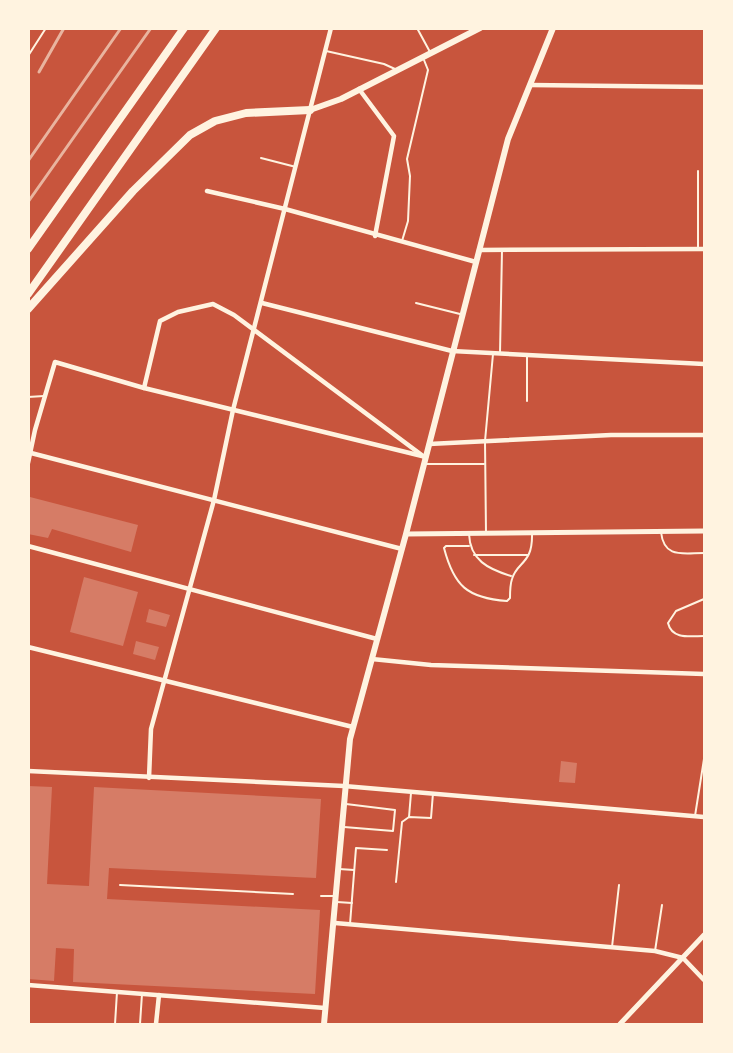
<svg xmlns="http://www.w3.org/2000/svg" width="733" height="1053" font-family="'Titillium Web',sans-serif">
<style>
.building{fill:#d67c66}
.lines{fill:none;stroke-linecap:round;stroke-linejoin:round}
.service{stroke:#fff3e0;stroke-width:2}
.minor{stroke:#fff3e0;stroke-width:4.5}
.tertiary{stroke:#fff3e0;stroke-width:5}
.secondary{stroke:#fff3e0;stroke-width:6}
.motorway{stroke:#fff3e0;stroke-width:8}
.rail{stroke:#e9b49f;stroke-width:3}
</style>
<rect width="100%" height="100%" fill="#c8553d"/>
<g class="building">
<polygon points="30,497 138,525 131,552 52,529 48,538 28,534"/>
<polygon points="84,577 138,592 123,646 70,632"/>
<polygon points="149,609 170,615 166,627 146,622"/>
<polygon points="136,641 159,647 155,660 133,654"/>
<polygon points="561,761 577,763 575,783 559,782"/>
<polygon points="28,786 52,787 47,884 89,886 94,787 321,799 316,878 109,868 107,899 320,910 315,994 73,982 74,949 56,948 54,981 28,979"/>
</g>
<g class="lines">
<g class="service">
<polyline points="417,28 430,52"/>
<polyline points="326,51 384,64 395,69"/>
<polyline points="28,56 46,28"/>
<polyline points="261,158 296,167"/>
<polyline points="698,171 698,249"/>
<polyline points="402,241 408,221 410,176 407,159 428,70 424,60"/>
<polyline points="416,303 460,314"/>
<polyline points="500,353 502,250"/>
<polyline points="28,397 44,396"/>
<polyline points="527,401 527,355"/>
<polyline points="427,464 484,464"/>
<path d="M661,532C664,559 683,553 704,553"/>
<polyline points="486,533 485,441 493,354"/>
<path d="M469,534C470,560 488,569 511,576"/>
<path d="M469,546H446L444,548C454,586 467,598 507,601L510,598C510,592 510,585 512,579C517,561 533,565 532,533"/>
<polyline points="474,555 528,555"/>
<path d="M704,599L676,611L668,623C672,640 691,636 704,636"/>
<polyline points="695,816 704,759"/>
<polyline points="409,817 411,793"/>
<polyline points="344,827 393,831 395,810 346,804"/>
<polyline points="339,869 354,870"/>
<polyline points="396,882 402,822 409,817 431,818 433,793"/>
<polyline points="120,885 293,894"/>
<polyline points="321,896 333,896"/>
<polyline points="337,902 352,903"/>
<polyline points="350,924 356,848 387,850"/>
<polyline points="612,947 619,885"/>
<polyline points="655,951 662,905"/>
<polyline points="115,1024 117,992"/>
<polyline points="140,1024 142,994"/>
</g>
<g class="minor">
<polyline points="530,85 704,87"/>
<polyline points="359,89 394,136 375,236"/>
<polyline points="207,191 285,209 476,262"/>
<polyline points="479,250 704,249"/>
<polyline points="262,303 452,351 704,364"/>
<polyline points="144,388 160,321 178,312 213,304 234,315 423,456"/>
<polyline points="429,444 611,435 704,435"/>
<polyline points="31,453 402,549"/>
<polyline points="28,463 35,430 55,362 144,388 426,457"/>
<polyline points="28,546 377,639"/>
<polyline points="28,647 353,727"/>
<polyline points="372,659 431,665 704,674"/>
<polyline points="28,771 344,786 704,817"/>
<polyline points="149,778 151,729 214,500 233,410 331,28"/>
<polyline points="335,923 655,951 683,958 704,980"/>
<polyline points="28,985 325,1008"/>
<polyline points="156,1024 159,995"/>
</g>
<g class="tertiary">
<polyline points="406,534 704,531"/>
<polyline points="620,1024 704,935"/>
</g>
<g class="secondary">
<polyline points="310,110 341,99 480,28"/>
<polyline points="324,1024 350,739 406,534 508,139 553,28"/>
</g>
<g class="motorway">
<polyline points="28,249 184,28"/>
<polyline points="28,294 216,28"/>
<polyline points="28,309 133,191 190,135 215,121 246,113 310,110"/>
</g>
<g class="rail">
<polyline points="39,72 64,28"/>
<polyline points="28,161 121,28"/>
<polyline points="28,202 151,28"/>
</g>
</g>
<rect width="733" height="1053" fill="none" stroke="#fff3e0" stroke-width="60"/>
</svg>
